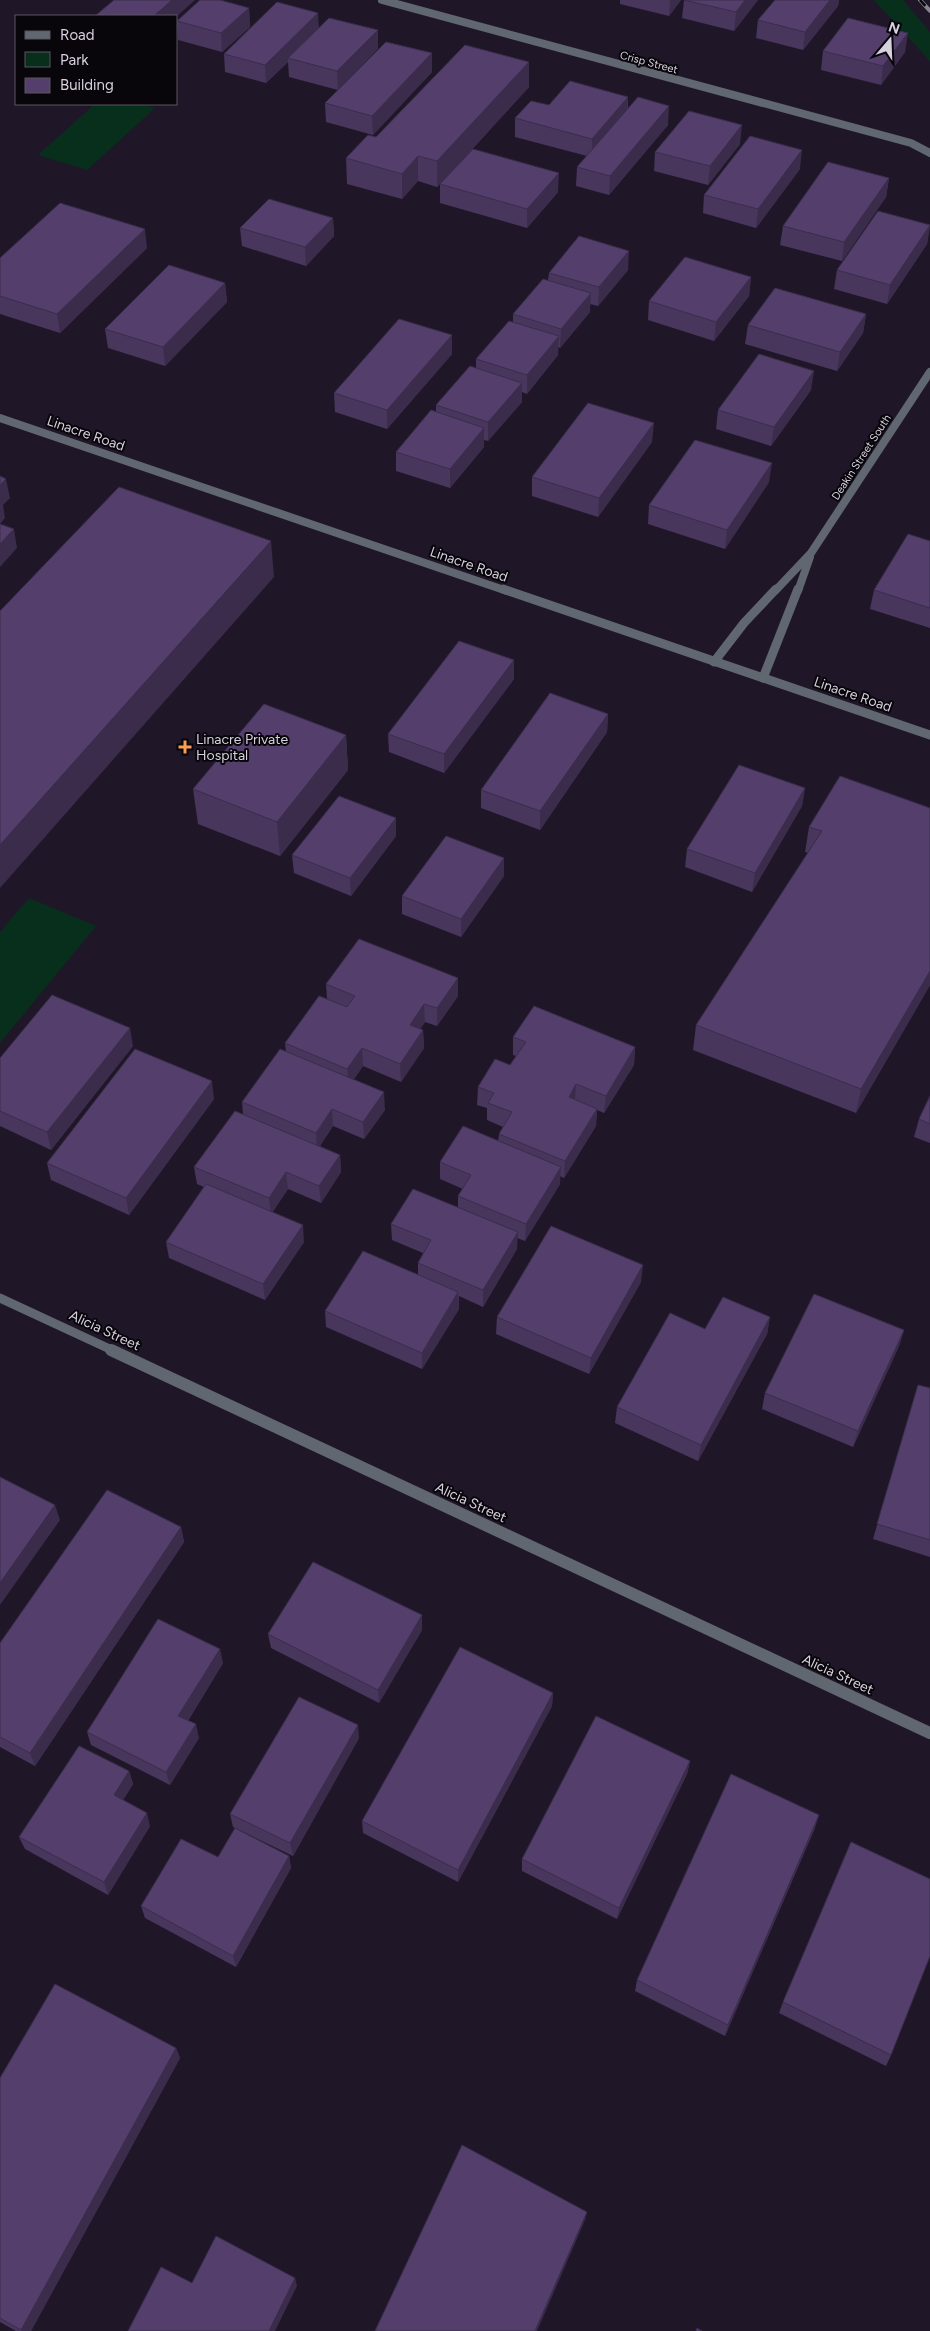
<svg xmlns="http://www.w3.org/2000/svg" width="930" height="2331" font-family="Figtree,sans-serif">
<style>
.green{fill:#072f1c}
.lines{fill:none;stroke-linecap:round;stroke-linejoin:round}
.minor-far2{stroke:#606770;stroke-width:8}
.minor-far1{stroke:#606770;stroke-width:9}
.minor{stroke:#606770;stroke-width:12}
.rail-casing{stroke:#898391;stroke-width:4}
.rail{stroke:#08050b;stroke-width:2.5;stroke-dasharray:8;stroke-linecap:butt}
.wall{fill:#48365d}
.shaded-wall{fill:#3b2c4c}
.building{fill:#543f6c;stroke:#3b2c4c}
.poi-dot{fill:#fa9f4f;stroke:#08050b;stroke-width:2}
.labels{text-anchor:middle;stroke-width:4;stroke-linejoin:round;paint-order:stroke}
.far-street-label{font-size:11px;fill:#d6d1dd;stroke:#08050b}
.street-label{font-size:14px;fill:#d6d1dd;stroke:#08050b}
.poi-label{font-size:14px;fill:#d6d1dd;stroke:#08050b;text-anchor:start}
</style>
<rect width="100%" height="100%" fill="#1f1728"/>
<g class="green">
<polygon points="874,0 903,0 930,32 930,61"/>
<polygon points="95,104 142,104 155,108 87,170 38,155"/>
<polygon points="29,898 96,926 0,1043 0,932"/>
</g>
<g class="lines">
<g class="minor-far2">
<polyline points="382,0 911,143 930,153"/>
<polyline points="0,418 507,591"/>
<polyline points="775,591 811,553 930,372"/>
<polyline points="798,591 810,557"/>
</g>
<g class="minor-far1">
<polyline points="503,589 930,735"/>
<polyline points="714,662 744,623 776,589"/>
<polyline points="763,678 798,589"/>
<polyline points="0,1298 114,1351"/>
</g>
<polyline class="minor" points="111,1350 930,1733"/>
<defs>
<polyline id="rail" points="920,0 930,11"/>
</defs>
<use href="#rail" class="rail-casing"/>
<use href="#rail" class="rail"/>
</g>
<g class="wall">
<polygon points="620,0 681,0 669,16 620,4"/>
<polygon points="684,0 758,0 734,31 682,18"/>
<polygon points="775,0 839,0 838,6 803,50 756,38 758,20"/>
<polygon points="249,8 250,27 222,52 178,40 177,21"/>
<polygon points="319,28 378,30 338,90 289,77 288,62 266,83 225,72 224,54"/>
<polygon points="823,51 905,52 881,85 821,70"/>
<polygon points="529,62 529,87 456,167 558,192 527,228 440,203 440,184 437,187 418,181 402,199 347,184 346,158 376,137"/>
<polygon points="432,72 373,135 326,122 325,103"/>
<polygon points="628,97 628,109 668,125 609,195 576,186 577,167 587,156 515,137 515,118 549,105"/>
<polygon points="740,144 708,185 654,171 655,152"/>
<polygon points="800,169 756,228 703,213 704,195"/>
<polygon points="889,178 886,197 842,261 780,245 783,226"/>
<polygon points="333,218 334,236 306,266 242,246 240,228"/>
<polygon points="930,225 927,244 887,304 834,289 837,270"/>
<polygon points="147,248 60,333 0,314 0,258"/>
<polygon points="628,270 598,306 590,304 590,312 560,348 558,347 558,355 527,394 522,392 522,402 488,441 484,440 484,447 450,488 396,471 396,452 436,412 436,405 476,368 476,359 513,323 513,314 548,280 549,273"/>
<polygon points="751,277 749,296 714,341 648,320 649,301"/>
<polygon points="225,283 227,302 165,366 108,348 105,329"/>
<polygon points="866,314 863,333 837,371 745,344 748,325"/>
<polygon points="452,335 452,354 387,429 335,412 334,393"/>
<polygon points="811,390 771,446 716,429 718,410"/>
<polygon points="652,442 598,517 532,496 532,477"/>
<polygon points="769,482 725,549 648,524 649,505"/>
<polygon points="930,541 930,628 870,609 874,590"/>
<polygon points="514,679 444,773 389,752 388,734"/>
<polygon points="608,714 607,732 540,830 481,808 481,790"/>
<polygon points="346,735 348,770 280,856 198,824 193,789"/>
<polygon points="805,788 802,806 752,892 685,867 687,849"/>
<polygon points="930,808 930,985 856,1113 693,1050 696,1025 808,853 805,852 809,827"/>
<polygon points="396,836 351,896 294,873 292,855"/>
<polygon points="504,858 504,876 461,937 402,914 402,896"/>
<polygon points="458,978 458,996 437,1026 425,1022 420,1029 423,1030 424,1048 401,1082 363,1066 353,1080 385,1110 364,1139 333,1126 320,1146 340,1155 341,1172 321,1203 288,1189 272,1212 304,1242 265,1300 169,1258 166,1242 204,1187 197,1184 194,1167 243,1114 242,1102 286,1052 285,1043 327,999 326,984"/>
<polygon points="513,1037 635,1047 634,1065 604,1113 597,1110 596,1126 564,1178 560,1176 560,1184 525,1241 517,1238 517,1249 483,1307 459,1296 459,1309 422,1369 326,1327 325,1311 418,1275 418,1263 423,1253 392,1240 391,1224 458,1208 458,1196 463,1189 440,1179 440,1162 498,1141 499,1134 503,1127 487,1120 487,1108 477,1105 478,1087 510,1065 516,1056 513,1055"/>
<polygon points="133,1046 51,1150 0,1126 0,1058"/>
<polygon points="930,1096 930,1143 914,1137 919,1119"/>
<polygon points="214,1099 129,1215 51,1180 47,1163"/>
<polygon points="641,1282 589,1374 496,1334 497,1317"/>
<polygon points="770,1317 767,1334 698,1461 615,1423 617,1407"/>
<polygon points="904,1330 899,1346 853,1447 762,1409 765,1393"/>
<polygon points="918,1385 930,1388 930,1557 873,1539"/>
<polygon points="181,1527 184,1542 35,1766 0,1747 0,1643"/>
<polygon points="422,1630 379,1703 271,1648 268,1634"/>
<polygon points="223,1663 188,1721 199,1738 170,1785 91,1745 87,1732"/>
<polygon points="553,1693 552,1706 458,1882 363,1833 362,1821"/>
<polygon points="359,1738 293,1856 233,1827 230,1814"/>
<polygon points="690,1761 687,1774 617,1919 522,1871 522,1859"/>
<polygon points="129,1771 133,1784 123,1800 150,1826 108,1895 25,1849 19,1837"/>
<polygon points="815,1828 725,2036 635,1991 637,1980"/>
<polygon points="289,1856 291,1868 236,1967 145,1918 141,1906 218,1857"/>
<polygon points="783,2002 891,2055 886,2066 779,2013"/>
<polygon points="176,2048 180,2058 31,2331 16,2331 0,2322 0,2078"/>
</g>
<g class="shaded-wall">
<polygon points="172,0 195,0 176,17 154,16"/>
<polygon points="670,0 681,0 669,16"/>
<polygon points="745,0 758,0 734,31 736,12"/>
<polygon points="830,0 839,0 838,6 803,50 805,32"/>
<polygon points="249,8 250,27 222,52 221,33"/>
<polygon points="318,13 319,31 288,58 288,62 266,83 265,65"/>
<polygon points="378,30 378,49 338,90 337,71"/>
<polygon points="908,33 905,52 881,85 883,66"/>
<polygon points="432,53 432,72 373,135 372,116"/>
<polygon points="529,62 529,87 437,187 437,161"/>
<polygon points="628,97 627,116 592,157 592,139"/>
<polygon points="669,106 668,125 609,195 610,176"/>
<polygon points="742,125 740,144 708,185 710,166"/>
<polygon points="802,150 800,169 756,228 758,209"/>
<polygon points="418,156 418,181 402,199 402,174"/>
<polygon points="559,173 558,192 527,228 527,209"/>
<polygon points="889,178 886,197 842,261 844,242"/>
<polygon points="333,218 334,236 306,266 305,247"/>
<polygon points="930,226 927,244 887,304 890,285"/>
<polygon points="145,229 147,248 60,333 57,314"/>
<polygon points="629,251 628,270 598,306 599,287"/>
<polygon points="751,277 749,296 714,341 716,322"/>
<polygon points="225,283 227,302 165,366 163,347"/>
<polygon points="591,293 590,312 560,348 561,329"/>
<polygon points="866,314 863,333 837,371 840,352"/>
<polygon points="452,335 452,354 387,429 387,410"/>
<polygon points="559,336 558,355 527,394 527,375"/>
<polygon points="814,371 811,390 771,446 774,427"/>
<polygon points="522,383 522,402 488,441 488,422"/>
<polygon points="654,423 652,442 598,517 599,498"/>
<polygon points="484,428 484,447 450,488 450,469"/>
<polygon points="772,463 769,482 725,549 727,530"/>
<polygon points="6,479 10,498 3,505 5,518 0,524 0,485"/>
<polygon points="14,529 17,548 0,567 0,544"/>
<polygon points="271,541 274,577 0,888 0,845"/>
<polygon points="514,660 514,679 444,773 444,754"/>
<polygon points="608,714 607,732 540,830 540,811"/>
<polygon points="346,735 348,770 280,856 277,822"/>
<polygon points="805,788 802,806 752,892 755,873"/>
<polygon points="396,818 396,836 351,896 350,878"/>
<polygon points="504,858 504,876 461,937 461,919"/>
<polygon points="930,971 930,985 856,1113 861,1089"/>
<polygon points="458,978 458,996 437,1026 437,1008"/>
<polygon points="424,1004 425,1022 411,1043 410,1025"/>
<polygon points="130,1028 133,1046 51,1150 47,1132"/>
<polygon points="423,1030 424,1048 401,1082 400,1064"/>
<polygon points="635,1047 634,1065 604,1113 606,1096"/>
<polygon points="362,1048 363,1066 349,1087 347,1069"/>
<polygon points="212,1081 214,1099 129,1215 126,1198"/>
<polygon points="576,1084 575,1101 569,1097"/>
<polygon points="384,1092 385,1110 364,1139 363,1122"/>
<polygon points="332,1109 333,1126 317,1150 316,1133"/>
<polygon points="597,1109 596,1126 564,1178 565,1161"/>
<polygon points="340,1155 341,1172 321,1203 319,1186"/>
<polygon points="561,1167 560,1184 525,1241 526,1224"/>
<polygon points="286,1172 288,1189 271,1215 269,1198"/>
<polygon points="303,1225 304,1242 265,1300 263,1284"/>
<polygon points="518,1232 517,1249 483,1307 483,1290"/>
<polygon points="643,1265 641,1282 589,1374 591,1358"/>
<polygon points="458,1292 459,1309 422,1369 422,1353"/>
<polygon points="770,1317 767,1334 698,1461 701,1445"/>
<polygon points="904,1330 899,1346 853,1447 858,1431"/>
<polygon points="55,1505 60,1520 0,1605 0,1583"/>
<polygon points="181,1527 184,1542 35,1766 30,1753"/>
<polygon points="422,1615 422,1630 379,1703 378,1690"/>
<polygon points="220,1649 223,1663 182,1730 178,1716"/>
<polygon points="553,1693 552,1706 458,1882 458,1870"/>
<polygon points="196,1724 199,1738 170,1785 166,1772"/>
<polygon points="358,1725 359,1738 293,1856 290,1843"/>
<polygon points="690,1761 687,1774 617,1919 619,1908"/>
<polygon points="129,1771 133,1784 118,1808 114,1795"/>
<polygon points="147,1813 150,1826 108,1895 104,1882"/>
<polygon points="819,1815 815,1828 725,2036 728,2025"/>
<polygon points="289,1856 291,1868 236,1967 233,1956"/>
<polygon points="176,2048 180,2058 31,2331 22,2331 21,2330"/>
<polygon points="587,2212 585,2220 537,2331 535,2331"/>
<polygon points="295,2278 297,2286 275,2331 269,2331"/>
</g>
<g class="building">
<polygon points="114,0 172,0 154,16 95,16"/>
<polygon points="200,0 220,0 249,8 221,33 177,21"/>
<polygon points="684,0 745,0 736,12"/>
<polygon points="775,0 830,0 805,32 758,20"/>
<polygon points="277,2 318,13 265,65 224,54"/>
<polygon points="329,18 378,30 337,71 288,58"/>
<polygon points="848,18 908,33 883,66 823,51"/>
<polygon points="386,42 432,53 372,116 325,103"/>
<polygon points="465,45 529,62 437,161 418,156 402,174 346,158 368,135 376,137"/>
<polygon points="570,81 628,97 592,139 515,118 531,101 549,105"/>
<polygon points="638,97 669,106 610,176 577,167"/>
<polygon points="689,111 742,125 710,166 655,152"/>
<polygon points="750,136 802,150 758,209 704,195"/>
<polygon points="473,149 559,173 527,209 440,184"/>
<polygon points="828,162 889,178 844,242 783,226"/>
<polygon points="269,199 333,218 305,247 240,228"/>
<polygon points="60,203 145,229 57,314 0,296 0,258"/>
<polygon points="878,211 930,225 890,285 837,270"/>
<polygon points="579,236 629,251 599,287 549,273"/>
<polygon points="685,257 751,277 716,322 649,301"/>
<polygon points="169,265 225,283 163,347 105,329"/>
<polygon points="543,279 591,293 561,329 513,314"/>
<polygon points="775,288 866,314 840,352 748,325"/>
<polygon points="399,319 452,335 387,410 334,393"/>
<polygon points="509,321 559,336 527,375 476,359"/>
<polygon points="759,354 814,371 774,427 718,410"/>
<polygon points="470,366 522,383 488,422 436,405"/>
<polygon points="588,403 654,423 599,498 532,477"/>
<polygon points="431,410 484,428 450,469 396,452"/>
<polygon points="695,440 772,463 727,530 649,505"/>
<polygon points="0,476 6,479 0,485"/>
<polygon points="119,487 271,541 0,845 0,611"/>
<polygon points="0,524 14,529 0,544"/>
<polygon points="908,534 930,541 930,608 874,590"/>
<polygon points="459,641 514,660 444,754 388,734"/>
<polygon points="550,693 608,714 540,811 481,790"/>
<polygon points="264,704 346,735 277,822 193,789"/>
<polygon points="739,765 805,788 755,873 687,849"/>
<polygon points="840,776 930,808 930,971 861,1089 696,1025 822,831 809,827"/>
<polygon points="339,796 396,818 350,878 292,855"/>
<polygon points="446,836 504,858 461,919 402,896"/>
<polygon points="359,939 458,978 437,1008 424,1004 410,1025 423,1030 400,1064 362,1048 347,1069 285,1043 319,996 347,1007 355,996 326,984"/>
<polygon points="52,995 130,1028 47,1132 0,1111 0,1058"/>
<polygon points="534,1006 635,1047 606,1096 576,1084 569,1097 597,1109 565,1161 499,1134 512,1112 488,1103 494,1093 478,1087 495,1059 510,1065 526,1042 513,1037"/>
<polygon points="135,1049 212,1081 126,1198 47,1163"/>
<polygon points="280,1049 384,1092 363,1122 332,1109 316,1133 242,1102"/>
<polygon points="930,1096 930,1124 919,1119"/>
<polygon points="235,1111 340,1155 319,1186 286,1172 269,1198 194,1167"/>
<polygon points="463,1126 561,1167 526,1224 458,1196 471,1175 440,1162"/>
<polygon points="206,1184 303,1225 263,1284 166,1242"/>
<polygon points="413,1189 518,1232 483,1290 418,1263 431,1240 391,1224"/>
<polygon points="551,1226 643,1265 591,1358 497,1317"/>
<polygon points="363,1251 458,1292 422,1353 325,1311"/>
<polygon points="814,1294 904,1330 858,1431 765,1393"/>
<polygon points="723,1297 770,1317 701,1445 617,1407 670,1313 705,1329"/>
<polygon points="918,1385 930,1388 930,1540 877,1524"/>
<polygon points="0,1477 55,1505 0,1583"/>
<polygon points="107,1490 181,1527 30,1753 0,1737 0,1643"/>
<polygon points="313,1562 422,1615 378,1690 268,1634"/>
<polygon points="158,1619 220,1649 178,1716 196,1724 166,1772 87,1732"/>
<polygon points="460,1647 553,1693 458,1870 362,1821"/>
<polygon points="299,1697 358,1725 290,1843 230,1814"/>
<polygon points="596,1716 690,1761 619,1908 522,1859"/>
<polygon points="79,1746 129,1771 114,1795 147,1813 104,1882 19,1837"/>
<polygon points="731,1774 819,1815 728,2025 637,1980"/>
<polygon points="235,1828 289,1856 233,1956 141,1906 181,1839 218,1857"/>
<polygon points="851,1842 930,1879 930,1956 891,2055 783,2002"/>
<polygon points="55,1984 176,2048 21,2330 0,2318 0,2078"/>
<polygon points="462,2145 587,2212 535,2331 375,2331"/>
<polygon points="216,2236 295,2278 269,2331 128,2331 161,2267 192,2283"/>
<polygon points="697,2328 702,2331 696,2331"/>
</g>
<path class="poi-dot" d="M182.5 739.5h5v5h5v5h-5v5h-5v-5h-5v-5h5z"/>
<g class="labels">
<g class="far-street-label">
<text transform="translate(649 62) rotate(15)" y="4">Crisp Street</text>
<text transform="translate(861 457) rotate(-57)" y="4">Deakin Street South</text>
</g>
<g class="street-label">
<text transform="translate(86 433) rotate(19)" y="5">Linacre Road</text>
<text transform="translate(469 564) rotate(19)" y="5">Linacre Road</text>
<text transform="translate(853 694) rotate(19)" y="5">Linacre Road</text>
<text transform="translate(105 1330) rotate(25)" y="5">Alicia Street</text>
<text transform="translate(471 1502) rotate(25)" y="5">Alicia Street</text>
<text transform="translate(838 1674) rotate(25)" y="5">Alicia Street</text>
</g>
<g class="poi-label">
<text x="196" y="744">Linacre Private<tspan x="196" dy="16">Hospital</tspan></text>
</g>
</g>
<rect x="15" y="15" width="162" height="90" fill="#08050b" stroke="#5a575f"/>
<rect x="25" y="31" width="25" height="8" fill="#606770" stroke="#5a575f"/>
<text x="60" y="40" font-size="15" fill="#d6d1dd">Road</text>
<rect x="25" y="52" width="25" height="15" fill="#072f1c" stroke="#5a575f"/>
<text x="60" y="65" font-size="15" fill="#d6d1dd">Park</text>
<rect x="25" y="78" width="25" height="15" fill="#543f6c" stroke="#5a575f"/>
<text x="60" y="90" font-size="15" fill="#d6d1dd">Building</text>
<g transform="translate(890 40) rotate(19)" stroke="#08050b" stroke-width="4" paint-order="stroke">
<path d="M0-4L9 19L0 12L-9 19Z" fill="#d6d1dd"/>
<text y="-8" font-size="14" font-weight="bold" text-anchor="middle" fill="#d6d1dd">N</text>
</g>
</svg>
